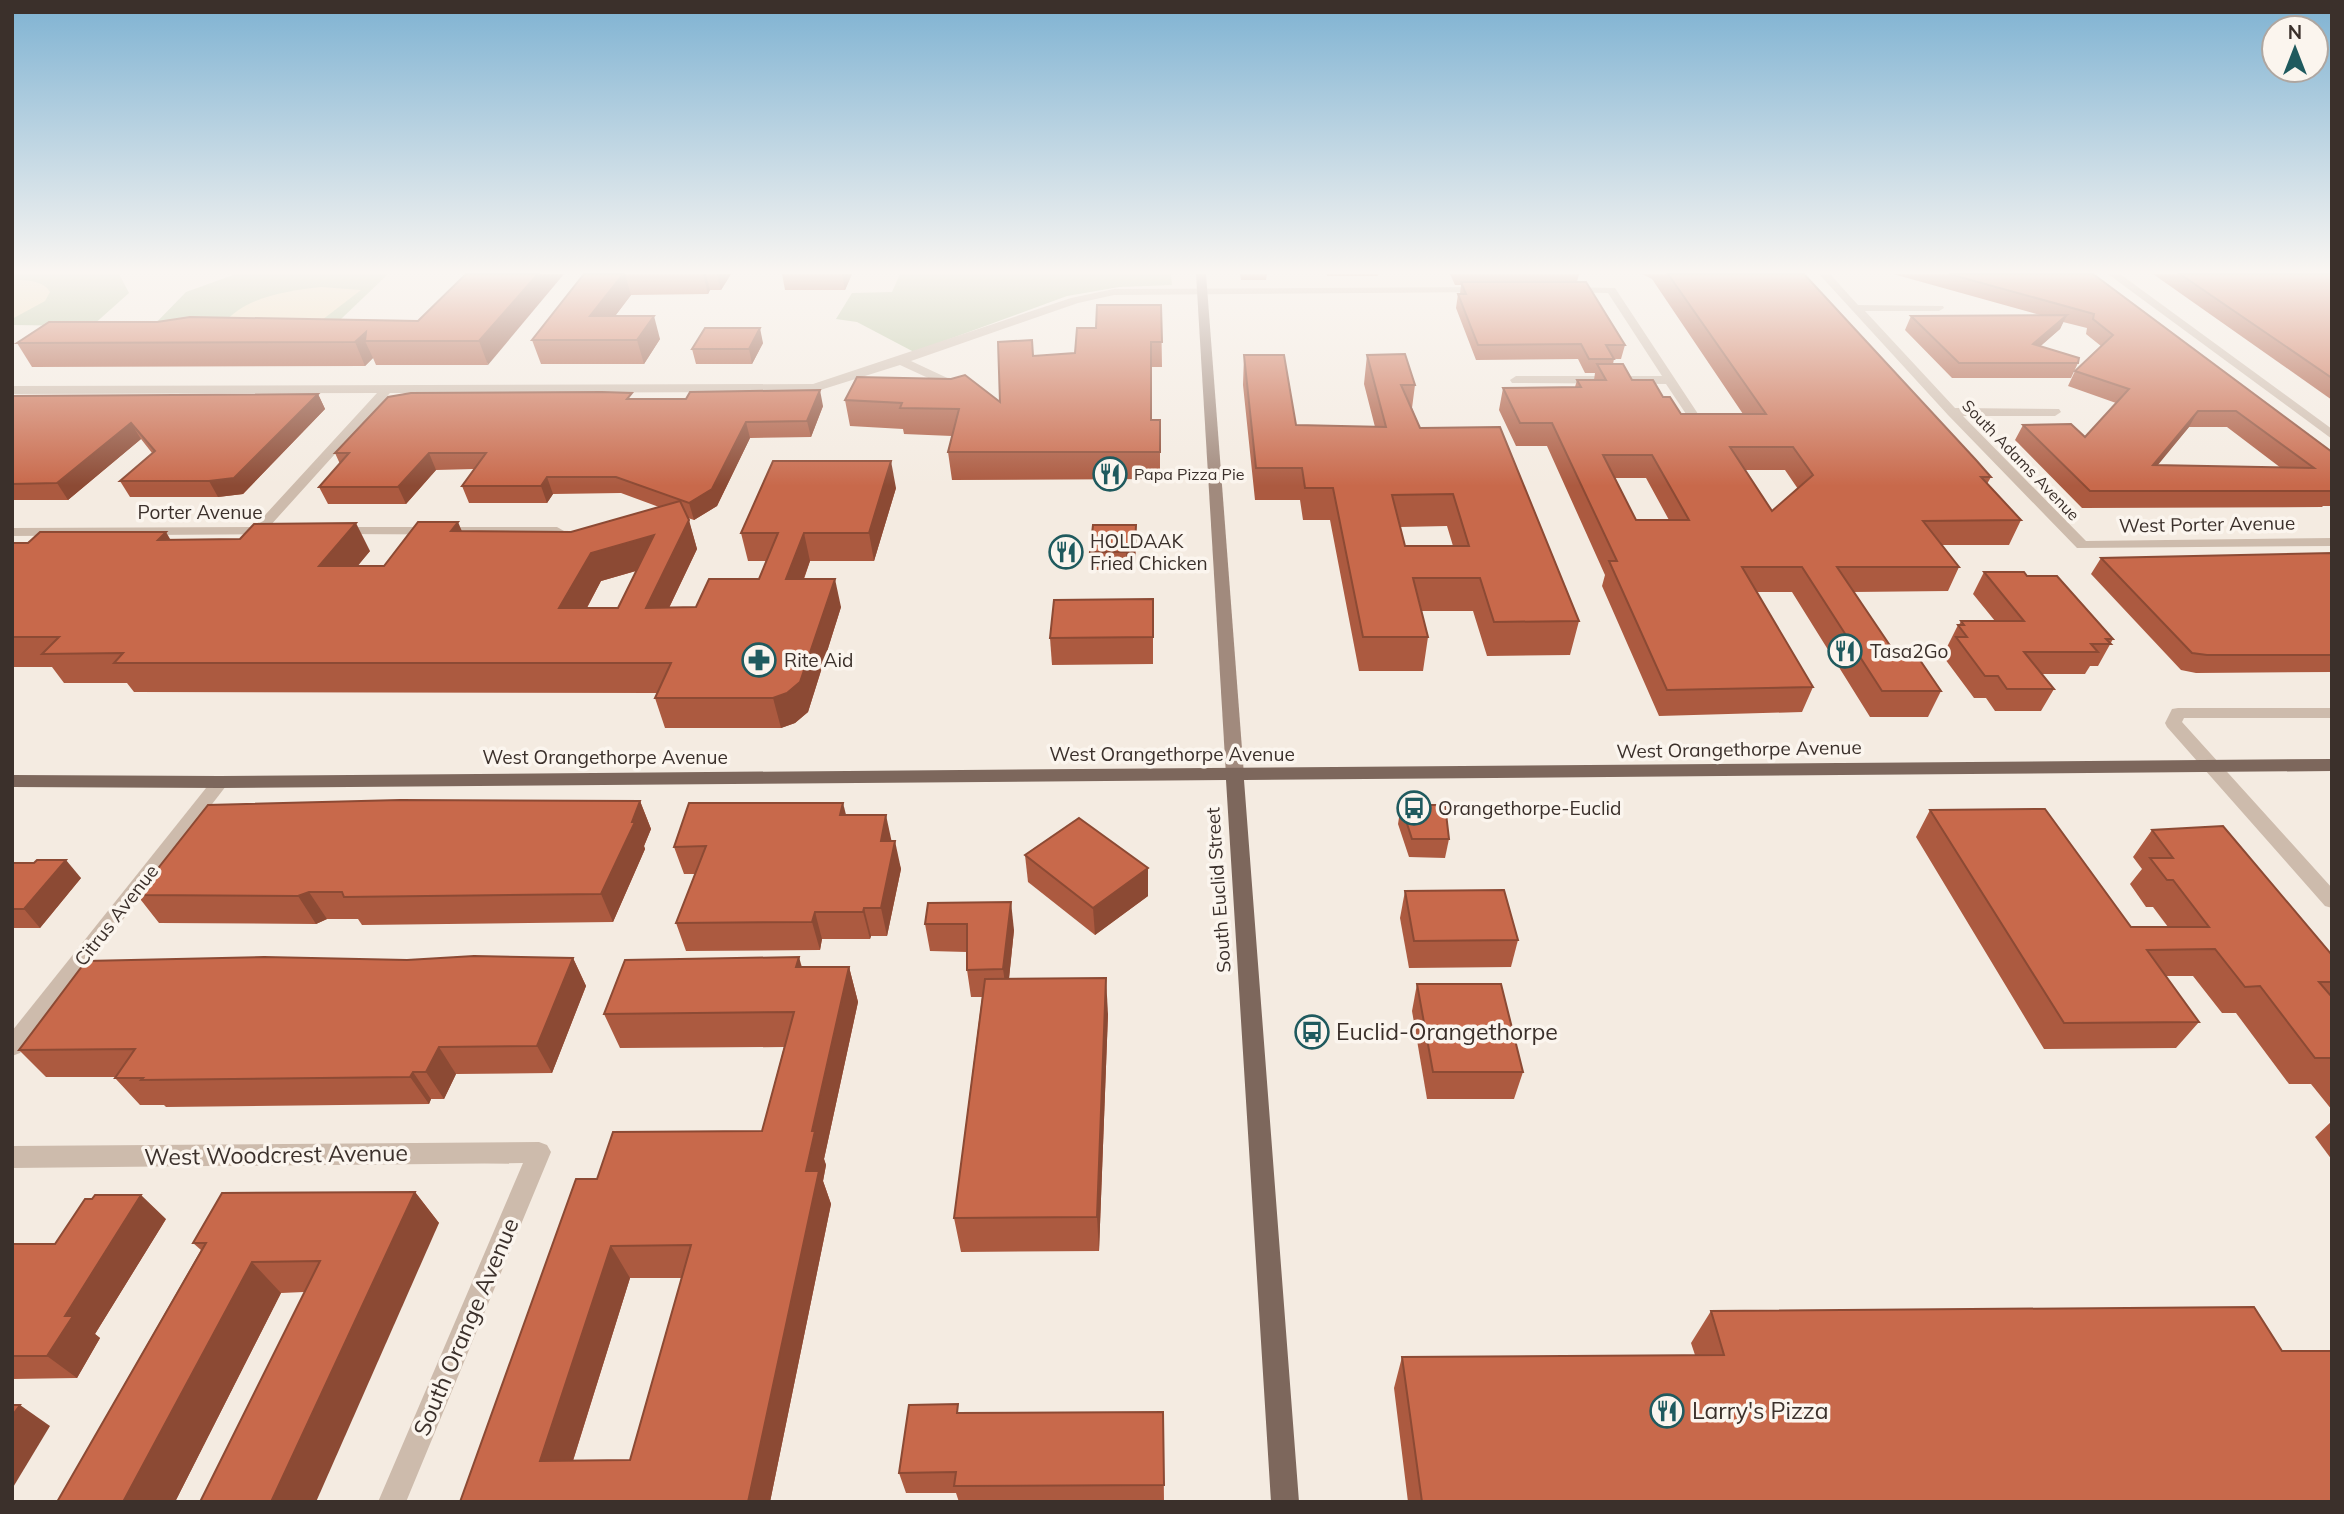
<svg xmlns="http://www.w3.org/2000/svg" width="2344" height="1514" font-family="Mulish,sans-serif">
<style>
.green{fill:#b8c4a0}
.sand{fill:#efdcb8}
.lines{fill:none;stroke-linecap:round;stroke-linejoin:round}
.minor{fill:#cdbbac;fill-rule:evenodd}
.secondary{fill:#a18a7d;fill-rule:evenodd}
.primary{fill:#7d675c;fill-rule:evenodd}
.wall{fill:#ac5a40;fill-rule:evenodd}
.shaded-wall{fill:#8c4a34}
.building{fill:#c8694b;stroke:#8c4a34;stroke-width:2;fill-rule:evenodd}
.labels{text-anchor:middle;stroke-width:7;stroke-linejoin:round;paint-order:stroke}
.far-street-label{font-size:16px;fill:#3b302b;stroke:#fbf5ee}
.far-poi-label{font-size:16px;fill:#3b302b;stroke:#fbf5ee;text-anchor:start}
.street-label{font-size:19px;fill:#3b302b;stroke:#fbf5ee}
.poi-label{font-size:19px;fill:#3b302b;stroke:#fbf5ee;text-anchor:start}
.near-poi-label{font-size:23px;fill:#3b302b;stroke:#fbf5ee;text-anchor:start}
.near-street-label{font-size:23px;fill:#3b302b;stroke:#fbf5ee}
</style>
<rect width="100%" height="100%" fill="#f4ebe1"/>
<g class="green">
<polygon points="12,274 119,274 129,293 92,326 12,325"/>
<polygon points="236,274 388,274 339,321 149,330 186,292"/>
<polygon points="900,274 1171,274 1172,285 1119,287 1067,296 914,352 857,322 836,319 852,293 892,292"/>
</g>
<g class="sand">
<path d="M12,280C26,280 43,280 50,292L45,301L12,319Z"/>
<path d="M321,287L361,290L322,320L223,324C247,296 287,291 321,287Z"/>
</g>
<g class="lines">
<g class="minor">
<polygon points="1819,274 1830,274 1858,305 1943,306 1944,308 1939,311 1865,311 1955,408 2059,409 2061,412 2055,416 1963,416 2086,541 2332,538 2332,546 2077,548 1948,415"/>
<polygon points="2108,274 2120,274 2332,429 2332,439"/>
<polygon points="1483,287 1487,288 1487,292 1114,295 1078,303 911,361 956,382 958,385 952,389 900,365 814,392 390,393 269,527 275,528 275,534 12,536 12,528 254,527 377,393 12,394 12,386 813,384 1071,298 1114,289"/>
<polygon points="1567,287 1615,288 1708,429 1706,432 1698,432 1666,384 1512,383 1510,380 1516,376 1662,376 1608,293 1563,292 1563,288"/>
<polygon points="336,527 557,527 564,531 557,535 331,534 329,531"/>
<polygon points="2178,708 2332,708 2332,718 2184,718 2182,722 2332,888 2332,908 2325,906 2167,727 2165,723 2172,709"/>
<polygon points="220,776 226,778 229,782 226,786 20,1053 12,1056 12,1031 214,778"/>
<polygon points="539,1142 547,1145 551,1152 406,1502 378,1502 523,1163 12,1168 12,1146"/>
</g>
<polygon class="secondary" points="1196,274 1206,274 1244,775 1235,781 1226,775"/>
<polygon class="primary" points="2332,759 2332,771 1244,780 1299,1502 1271,1502 1226,780 220,788 12,787 12,775 220,776"/>
</g>
<g class="wall">
<polygon points="466,274 488,365 376,365 373,358 365,366 32,367 17,343 418,321"/>
<polygon points="584,274 731,274 721,290 710,290 708,294 631,295 615,316 660,339 644,364 541,364 532,340"/>
<polygon points="782,274 852,274 845,290 785,290"/>
<polygon points="1240,274 1267,274 1266,280 1241,280"/>
<rect x="1327" y="274" width="51" height="2"/>
<path d="M1450,274H1579L1577,282L1625,345L1621,359H1614L1613,364L1632,380L1663,397L1681,414H1743L1652,279L1642,274H1804L1991,477L1987,484L2021,520L2009,545H1942L1959,567L1948,591L1853,592L1891,647L1941,691L1928,717H1870L1792,592H1756L1813,687L1802,712L1659,716L1602,586L1605,575L1547,446H1516L1499,410L1503,388L1575,387L1577,380H1594L1595,373H1585L1578,359L1476,360L1456,308L1458,294H1460L1461,285H1455ZM1745,470H1785L1798,489L1772,511ZM1615,478H1646L1669,520H1636Z"/>
<path d="M1893,274H2093L2332,452V506H2323L2322,507L2082,508L2015,440L2023,425L2085,437L2116,403L2068,386L2075,371L2101,346L2086,334L2087,328L2063,322L2060,329L2040,346L2078,363L2071,378H1952L1905,330L1911,316L2040,315ZM2189,427H2227L2281,468L2157,465Z"/>
<polygon points="2153,274 2332,274 2332,400"/>
<polygon points="1161,305 1162,367 1152,367 1151,420 1160,420 1160,479 952,480 948,452 952,436 904,434 903,429 850,426 845,400 1000,402 1033,356 1075,353 1096,328"/>
<polygon points="763,343 752,364 696,364 692,349"/>
<path d="M1244,355L1296,425L1375,427L1364,384L1367,355L1415,385L1412,408L1420,428L1579,621L1570,655L1487,656L1473,611H1421L1428,637L1423,671H1359L1330,520H1303L1300,500H1255L1243,385ZM1447,526L1453,546H1405L1400,527Z"/>
<polygon points="318,394 325,409 243,494 218,497 130,497 120,481 152,453 141,439 68,500 12,500 12,396"/>
<path d="M633,399L823,406L811,437L750,438L717,506L694,520L688,518L697,549L669,608L696,607L759,579L766,561H748L741,533L896,488L874,561H810L804,579L841,607L808,712L795,723L781,728H665L655,698L657,693L134,692L127,683H64L52,667H12V543L170,540L370,551L357,566H384L462,531L571,532L659,507L621,493L553,494L547,503H469L462,486L474,469L436,470L406,504H328L319,487L340,464L335,453ZM636,571L618,608H587L601,581Z"/>
<polygon points="1136,542 1135,564 1127,570 1091,570 1090,552"/>
<polygon points="2332,553 2332,672 2196,673 2181,670 2091,574 2101,558"/>
<polygon points="1984,572 2027,576 2113,639 2098,666 2090,666 2085,674 2041,674 2054,689 2041,711 1995,711 1986,698 1974,698 1945,659 1950,650 1947,647 1958,625 1959,625 1961,621 1995,621 1973,594"/>
<polygon points="1153,599 1153,664 1052,665 1050,638"/>
<polygon points="640,801 651,829 644,846 645,849 613,922 362,925 358,919 327,919 316,924 159,923 137,895"/>
<polygon points="1401,805 1449,839 1445,858 1409,857 1398,824"/>
<polygon points="1930,810 2131,927 2168,927 2153,907 2146,907 2130,884 2142,869 2133,857 2152,830 2332,955 2332,1110 2311,1084 2289,1084 2236,1013 2222,1013 2193,976 2166,976 2199,1022 2176,1048 2044,1049 1916,837"/>
<polygon points="846,815 892,841 901,869 887,936 871,936 870,939 822,939 820,950 686,951 676,923 695,874 684,874 674,847"/>
<polygon points="1025,855 1148,896 1095,935 1028,882"/>
<polygon points="12,864 81,878 40,928 12,928"/>
<polygon points="1405,891 1518,940 1511,967 1409,968 1400,918"/>
<polygon points="928,903 1014,930 1009,979 1108,1014 1099,1251 961,1252 954,1218 982,997 971,997 967,970 967,952 930,951 925,924"/>
<polygon points="573,958 586,986 552,1073 456,1074 444,1099 431,1099 429,1104 166,1107 164,1105 140,1105 115,1078 116,1077 46,1077 19,1050 407,960"/>
<path d="M802,967H849L858,1002L824,1159L826,1165L823,1181L831,1204L770,1502H460L597,1179L762,1131L784,1047L620,1048L604,1014ZM630,1278H682L630,1460L573,1461Z"/>
<polygon points="1417,984 1523,1072 1514,1099 1427,1099 1412,1011"/>
<polygon points="2332,1121 2332,1160 2315,1137"/>
<polygon points="415,1192 439,1223 304,1292 281,1293 175,1502 57,1502 201,1250 193,1243"/>
<polygon points="166,1219 95,1334 100,1338 77,1378 12,1379 12,1244 55,1244"/>
<polygon points="1711,1311 2282,1351 2332,1502 1408,1502 1394,1388 1402,1357 1695,1355 1691,1343"/>
<polygon points="1163,1412 1164,1502 959,1502 956,1493 906,1493 899,1473"/>
</g>
<g class="shaded-wall">
<polygon points="538,274 564,274 488,365 479,341"/>
<polygon points="623,274 625,274 631,295 597,340 590,316"/>
<polygon points="703,274 706,274 710,290 708,294"/>
<polygon points="717,274 731,274 721,290"/>
<polygon points="842,274 852,274 845,290"/>
<polygon points="2067,315 2060,329 2026,359 2033,344"/>
<polygon points="654,316 660,339 644,364 637,340"/>
<polygon points="760,328 763,343 752,364 749,349"/>
<polygon points="366,332 365,341 373,358 365,366 355,342"/>
<polygon points="820,390 823,406 811,437 807,421"/>
<polygon points="318,394 325,409 243,494 218,497 209,481"/>
<polygon points="2198,411 2189,427 2144,482 2153,465"/>
<polygon points="746,422 750,438 717,506 694,520 689,503"/>
<polygon points="131,423 141,439 68,500 57,483"/>
<polygon points="429,453 436,470 406,504 398,487"/>
<polygon points="891,461 896,488 874,561 869,533"/>
<polygon points="547,477 553,494 547,503 541,486"/>
<polygon points="689,520 697,549 655,637 646,608"/>
<polygon points="458,522 470,550 451,531"/>
<polygon points="356,523 370,551 334,595 319,566"/>
<polygon points="1136,525 1135,564 1127,570 1126,552"/>
<polygon points="166,532 183,561 158,540"/>
<polygon points="804,533 810,561 793,608 786,579"/>
<polygon points="654,535 663,563 601,581 571,637 559,608 591,553"/>
<polygon points="835,579 841,607 808,712 795,723 781,728 773,698"/>
<polygon points="640,801 651,829 644,846 645,849 613,922 601,894"/>
<polygon points="843,803 850,830 840,815"/>
<polygon points="886,815 892,843 881,841"/>
<polygon points="895,841 901,869 887,936 881,908"/>
<polygon points="66,860 81,878 40,928 24,909"/>
<polygon points="1148,868 1148,896 1095,935 1093,908"/>
<polygon points="309,892 327,919 316,924 298,896"/>
<polygon points="1011,902 1014,930 1007,997 1003,969"/>
<polygon points="864,908 871,936 870,939 863,912"/>
<polygon points="815,912 822,939 820,950 812,922"/>
<polygon points="799,957 809,992 796,967"/>
<polygon points="573,958 586,986 552,1073 537,1046"/>
<polygon points="849,967 858,1002 824,1159 826,1165 823,1181 831,1204 770,1502 748,1502 806,1171 812,1131"/>
<polygon points="1106,978 1108,1014 1099,1251 1097,1217"/>
<polygon points="439,1047 456,1074 444,1099 426,1072"/>
<polygon points="413,1072 431,1099 429,1104 410,1077"/>
<polygon points="415,1192 439,1223 316,1502 271,1502"/>
<polygon points="141,1195 166,1219 95,1334 100,1338 77,1378 47,1356 65,1316"/>
<polygon points="611,1246 630,1278 564,1489 540,1461"/>
<polygon points="252,1262 281,1293 175,1502 123,1502"/>
<polygon points="20,1405 50,1426 12,1489 12,1416"/>
</g>
<g class="building">
<polygon points="466,274 538,274 479,341 365,341 366,332 355,342 17,343 49,322 157,322 190,317 418,321"/>
<polygon points="584,274 623,274 590,316 654,316 637,340 532,340"/>
<path d="M1668,274H1804L1976,460L1991,477H1981L2021,520L1923,521L1959,567H1837L1891,647H1911L1941,691H1882L1802,567H1742L1813,687L1667,690L1609,561H1617L1552,423H1520L1503,388L1581,387L1577,380H1606L1597,364H1623L1632,380H1653L1663,397H1670L1681,414H1766ZM1730,447H1793L1813,475L1772,511ZM1603,455H1652L1689,520H1636Z"/>
<path d="M1949,274H2093L2332,452V491H2090L2023,425L2071,424L2085,437L2129,389L2075,371L2113,335L2093,319L2094,314ZM2198,411H2236L2314,468L2153,465Z"/>
<polygon points="2180,274 2332,274 2332,378"/>
<polygon points="1461,282 1586,282 1625,345 1606,345 1614,359 1589,359 1581,344 1478,345 1458,294 1466,294"/>
<polygon points="1097,305 1161,305 1162,342 1151,342 1151,420 1160,420 1160,452 948,452 959,409 900,408 902,403 845,400 857,377 951,379 965,375 1000,402 998,342 1032,340 1033,356 1075,353 1077,328 1096,328"/>
<polygon points="2067,315 2033,344 2079,358 2078,363 1959,363 1911,316"/>
<polygon points="705,328 760,328 749,349 692,349"/>
<path d="M1405,354L1415,385H1401L1420,428L1500,427L1579,621L1494,622L1480,578H1413L1428,637H1363L1333,488H1305L1302,468H1256L1244,355H1284L1296,425L1386,427L1367,355ZM1453,494L1469,546H1405L1392,495Z"/>
<polygon points="820,390 807,421 746,422 712,489 689,503 616,477 547,477 541,486 462,486 486,453 429,453 398,487 319,487 349,453 335,453 388,397 411,393 602,392 632,393 627,399 686,399 690,392"/>
<polygon points="318,394 234,478 209,481 120,481 155,451 131,423 57,483 12,484 12,396"/>
<path d="M773,461H891L869,533H804L786,579H835L800,682L787,693L773,698H655L671,663H114L123,653L42,654L59,637H12V543H28L40,532H166L158,540L240,539L254,524L356,523L319,566H384L418,522H458L451,531L571,532L680,501L689,520L646,608L696,607L709,579H759L778,533H741ZM654,535L618,608H559L591,553Z"/>
<polygon points="1093,525 1136,525 1135,547 1126,552 1090,552"/>
<polygon points="2332,553 2332,655 2207,655 2192,653 2101,558"/>
<polygon points="1984,572 2024,572 2027,576 2057,576 2113,639 2106,639 2111,644 2091,644 2098,652 2024,652 2054,689 2007,689 1998,676 1985,676 1956,637 1967,637 1958,625 1964,625 1961,621 2024,621"/>
<polygon points="1153,599 1153,637 1050,638 1054,600"/>
<polygon points="400,800 640,801 632,822 635,822 601,894 344,897 342,892 309,892 298,896 137,895 208,805"/>
<polygon points="689,803 843,803 840,815 886,815 881,841 895,841 881,908 864,908 863,912 815,912 812,922 676,923 706,846 674,847"/>
<polygon points="1401,805 1445,805 1449,839 1412,839"/>
<polygon points="2045,809 2131,927 2209,927 2173,880 2167,880 2150,858 2173,858 2152,830 2223,826 2332,955 2332,982 2319,982 2332,997 2332,1058 2315,1058 2260,986 2245,987 2215,949 2147,950 2199,1022 2064,1023 1930,810"/>
<polygon points="1079,818 1148,868 1093,908 1025,855"/>
<polygon points="37,860 66,860 24,909 12,909 12,864 13,863 34,863"/>
<polygon points="1504,890 1518,940 1414,941 1405,891"/>
<polygon points="1011,902 1003,969 967,970 967,924 925,924 928,903"/>
<polygon points="474,956 573,958 537,1046 439,1047 426,1072 413,1072 410,1077 141,1080 143,1078 115,1078 135,1049 19,1050 86,961 264,957 407,960"/>
<path d="M799,957L796,967H849L812,1131H815L806,1171H819L748,1502H460L576,1179H597L613,1132L762,1131L794,1012L604,1014L625,960ZM691,1245L630,1460L540,1461L611,1246Z"/>
<polygon points="1106,978 1097,1217 954,1218 985,979"/>
<polygon points="1417,984 1501,984 1523,1072 1433,1072"/>
<polygon points="415,1192 271,1502 200,1502 320,1261 252,1262 123,1502 57,1502 206,1243 193,1243 222,1193"/>
<polygon points="95,1195 141,1195 65,1316 73,1316 47,1356 12,1356 12,1244 55,1244 85,1199 92,1199"/>
<polygon points="2254,1307 2282,1351 2332,1351 2332,1502 1422,1502 1402,1357 1724,1355 1711,1311"/>
<polygon points="958,1404 957,1413 1163,1412 1164,1485 954,1486 956,1472 899,1473 909,1405"/>
<polygon points="12,1405 20,1405 12,1416"/>
</g>
<linearGradient id="sky" x2="0" y2="1"><stop stop-color="#7eb2d2"/><stop offset="0.56" stop-color="#faf6f2"/><stop offset="1" stop-color="#faf6f2" stop-opacity="0"/></linearGradient>
<rect width="2344" height="486" fill="url(#sky)"/>
<defs>
<symbol id="restaurant-ring" viewBox="-11 -11 22 22"><circle r="9.5" fill="#fbf5ee" stroke="#1f5a5e" stroke-width="1.5"/><path d="M-5-6h1v4h1v-4h1v4h1v-4h1v5L-1.5 .5V6h-2V.5L-5-1ZM5-6V6H3V1.5H1.5Q1.5-4 5-6Z" fill="#1f5a5e"/></symbol>
<symbol id="pharmacy-ring" viewBox="-11 -11 22 22"><circle r="9.5" fill="#fbf5ee" stroke="#1f5a5e" stroke-width="1.5"/><path d="M-2-6h4v4h4v4h-4v4h-4v-4h-4v-4h4Z" fill="#1f5a5e"/></symbol>
<symbol id="bus-ring" viewBox="-11 -11 22 22"><circle r="9.5" fill="#fbf5ee" stroke="#1f5a5e" stroke-width="1.5"/><path d="M-5-6H5V4H4V6H2V4H-2V6H-4V4H-5ZM-3.5-4V0h7V-4ZM-3.5 1.2v1.5H-2V1.2ZM2 1.2v1.5H3.5V1.2Z" fill="#1f5a5e"/></symbol>
</defs>
<g fill-rule="evenodd">
<use href="#restaurant-ring" x="1091" y="455" width="38" height="38"/>
<use href="#restaurant-ring" x="1047" y="533" width="38" height="38"/>
<use href="#restaurant-ring" x="1826" y="632" width="38" height="38"/>
<use href="#pharmacy-ring" x="740" y="641" width="38" height="38"/>
<use href="#bus-ring" x="1395" y="789" width="38" height="38"/>
<use href="#bus-ring" x="1293" y="1013" width="38" height="38"/>
<use href="#restaurant-ring" x="1648" y="1392" width="38" height="38"/>
</g>
<g class="labels">
<g class="far-street-label">
<text transform="translate(2021 460) rotate(46)" y="6">South Adams Avenue</text>
</g>
<g class="far-poi-label">
<text x="1134" y="480">Papa Pizza Pie</text>
</g>
<g class="street-label">
<text x="200" y="519">Porter Avenue</text>
<text transform="translate(2207 524) rotate(-1)" y="7">West Porter Avenue</text>
<text transform="translate(1739 749) rotate(-1)" y="7">West Orangethorpe Avenue</text>
<text x="1172" y="761">West Orangethorpe Avenue</text>
<text x="605" y="764">West Orangethorpe Avenue</text>
<text transform="translate(1218 890) rotate(-94)" y="7">South Euclid Street</text>
<text transform="translate(116 915) rotate(-52)" y="7">Citrus Avenue</text>
</g>
<g class="poi-label">
<text x="1090" y="548">HOLDAAK<tspan x="1090" dy="22">Fried Chicken</tspan></text>
<text x="1870" y="658">Tasa2Go</text>
<text x="784" y="667">Rite Aid</text>
<text x="1438" y="815">Orangethorpe-Euclid</text>
</g>
<g class="near-poi-label">
<text x="1336" y="1040">Euclid-Orangethorpe</text>
<text x="1692" y="1419">Larry's Pizza</text>
</g>
<g class="near-street-label">
<text transform="translate(276 1155) rotate(-1)" y="8">West Woodcrest Avenue</text>
<text transform="translate(466 1327) rotate(-67)" y="8">South Orange Avenue</text>
</g>
</g>
<rect width="2344" height="1514" fill="none" stroke="#3b302b" stroke-width="28"/>
<g transform="translate(2295 49)"><circle r="33" fill="#fbf5ee" stroke="#aea6a0" stroke-width="2"/>
<path d="M0-5L12 26L0 18L-12 26Z" fill="#1f5a5e"/>
<text y="-10" font-size="19" font-weight="bold" text-anchor="middle" fill="#3b302b">N</text>
</g>
</svg>
